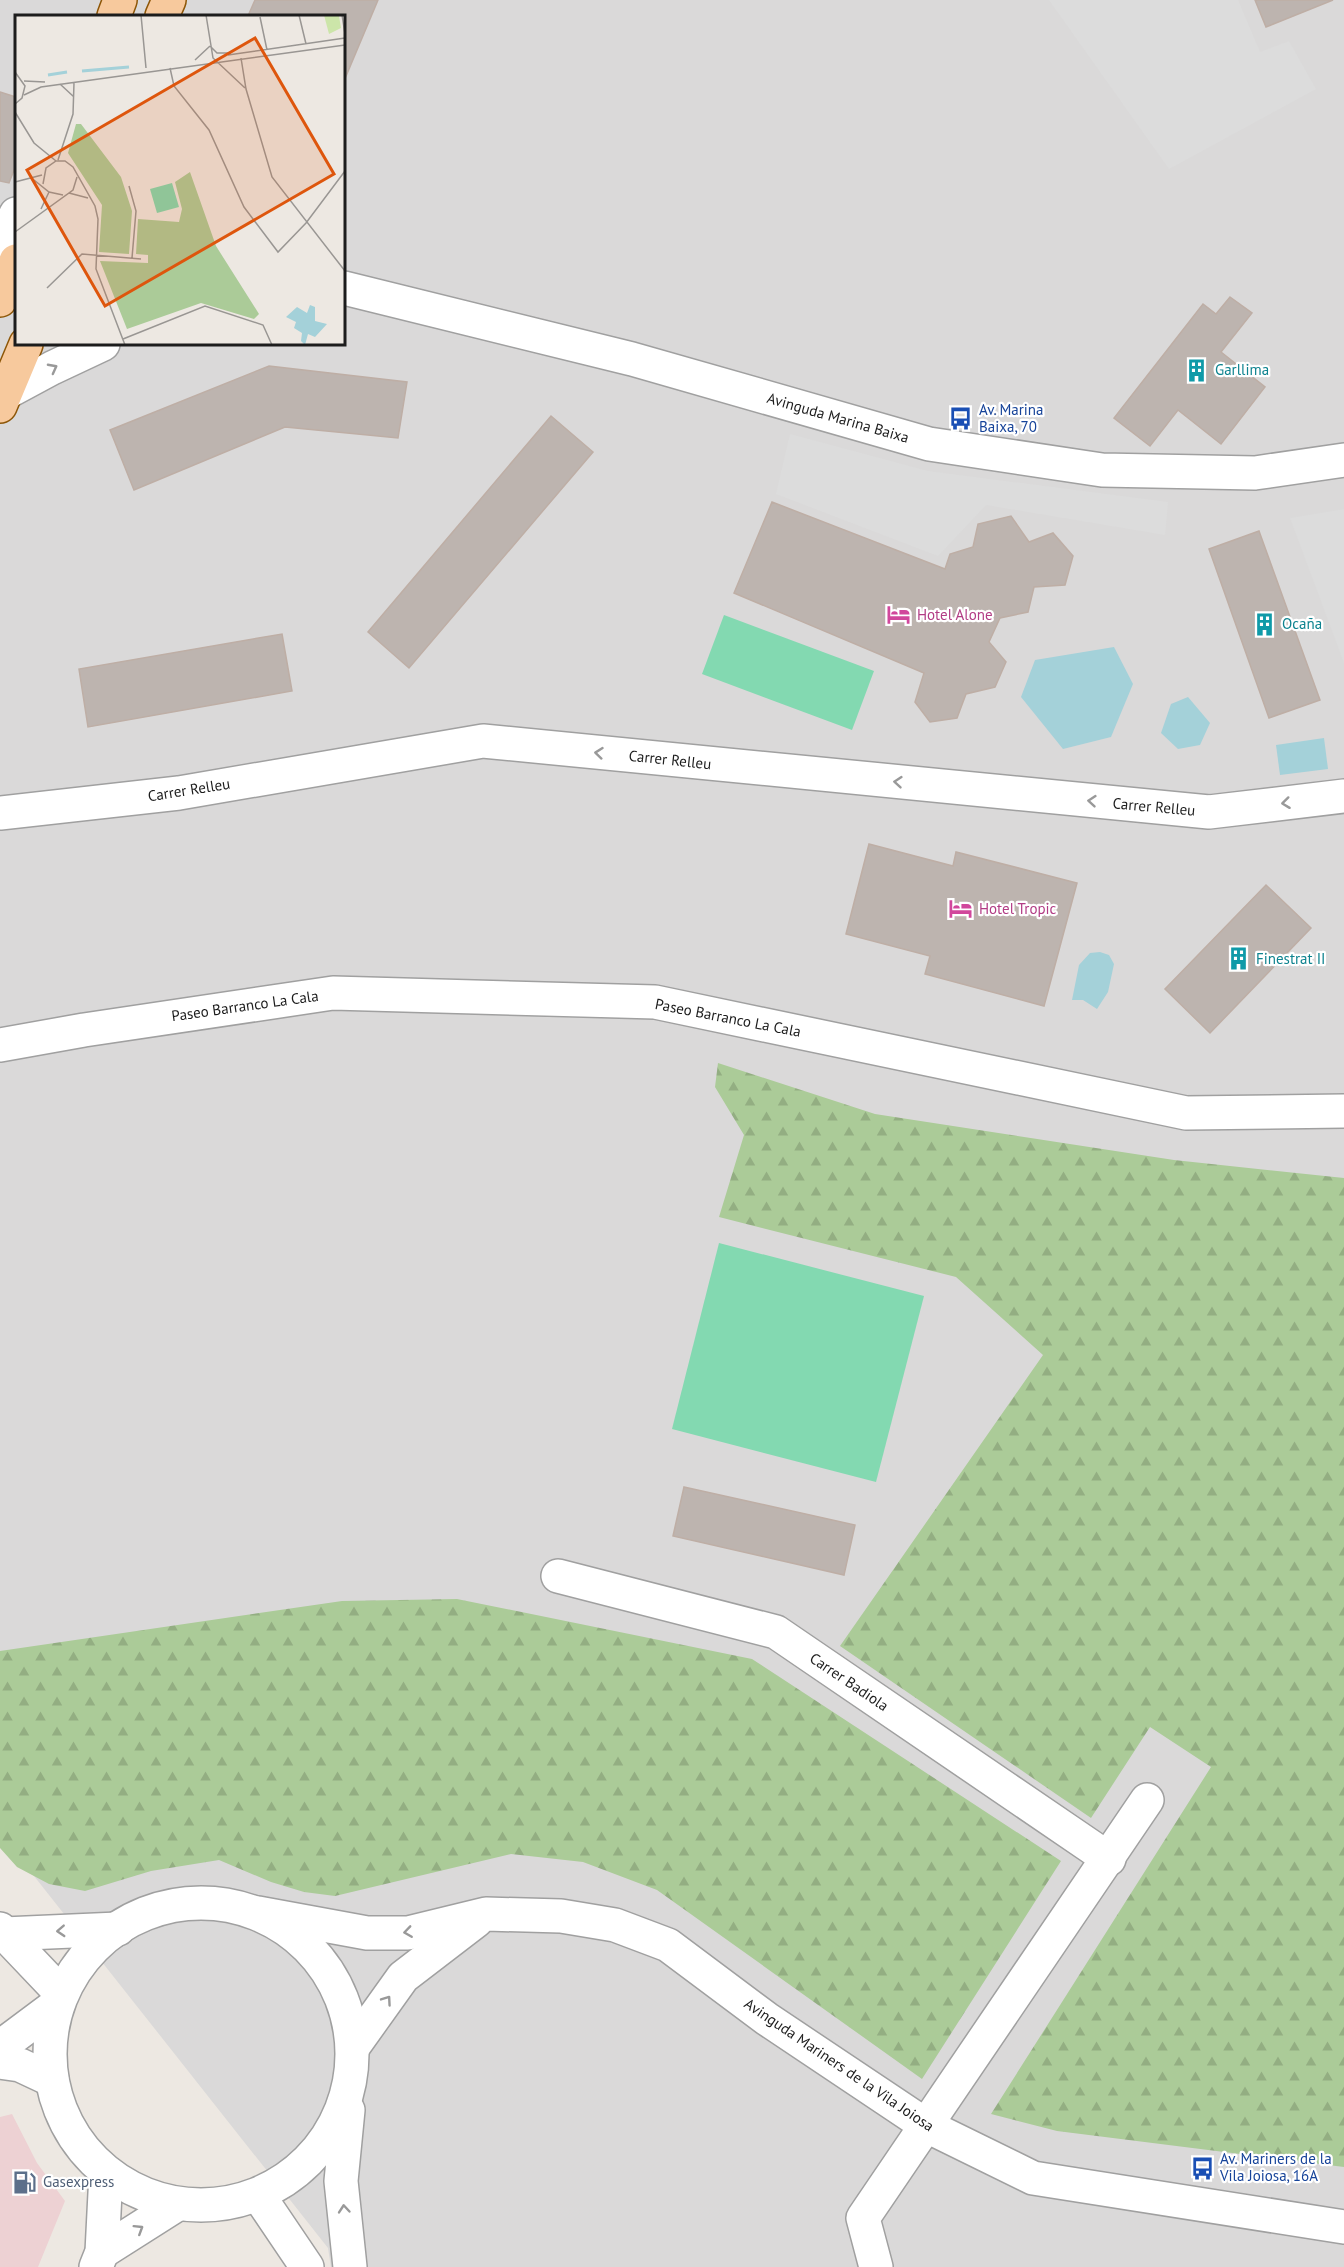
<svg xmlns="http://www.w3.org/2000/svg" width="1344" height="2267" font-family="'PT Sans',sans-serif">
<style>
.residential{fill:#dad9d9;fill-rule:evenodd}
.commercial{fill:#edd1d3}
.forest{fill:url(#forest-firs)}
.pitch{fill:#83d9b1}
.parking{fill:#dcdcdc}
.water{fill:#a4d1d9}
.building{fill:#bdb4af;stroke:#beaea5;stroke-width:1.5}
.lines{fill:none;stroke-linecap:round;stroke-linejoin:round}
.minor-casing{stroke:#a0a0a0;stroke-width:36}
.major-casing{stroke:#8d5607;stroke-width:36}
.minor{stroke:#fff;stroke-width:33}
.major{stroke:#f7c99d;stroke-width:33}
.oneway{stroke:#999}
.labels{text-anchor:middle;stroke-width:4.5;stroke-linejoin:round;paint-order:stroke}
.culture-label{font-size:15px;fill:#0d838f;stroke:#fff;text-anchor:start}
.transit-label{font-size:15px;fill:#164399;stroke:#fff;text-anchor:start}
.street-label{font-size:15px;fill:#1c1c1c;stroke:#fff}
.hotel-label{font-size:15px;fill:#b23c85;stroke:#fff;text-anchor:start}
.service-label{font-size:15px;fill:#4e5e75;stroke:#fff;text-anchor:start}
.inset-river{fill:none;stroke:#a4d1d9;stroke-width:3}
.inset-road{fill:none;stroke:#999693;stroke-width:1.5}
.view{fill:#de560d;fill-opacity:0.15;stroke:#de560d;stroke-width:3}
.inset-edge{fill:none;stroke:#1c1c1c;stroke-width:3}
</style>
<defs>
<pattern id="forest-firs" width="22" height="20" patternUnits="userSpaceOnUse" patternTransform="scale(1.5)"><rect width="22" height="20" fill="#abcb98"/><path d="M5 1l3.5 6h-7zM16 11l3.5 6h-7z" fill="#93ae82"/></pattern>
</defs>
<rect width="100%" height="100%" fill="#ede8e2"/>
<path class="residential" d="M0,0H1344V2267H331L328,2248L34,1876L0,1846ZM16,16H344V344H16Z"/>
<polygon class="commercial" points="12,2114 37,2163 65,2201 38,2267 0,2267 0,2117"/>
<g class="forest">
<polygon points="718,1063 875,1114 1174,1160 1344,1178 1344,2167 1057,2131 991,2114 1211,1767 1150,1727 1091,1818 840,1646 1043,1355 956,1277 719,1217 744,1135 715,1087"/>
<polygon points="457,1599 752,1659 1061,1861 922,2079 657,1890 583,1862 511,1854 335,1896 304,1892 271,1882 219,1860 151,1871 85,1891 49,1884 17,1867 0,1848 0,1651 342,1601"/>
</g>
<g class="pitch">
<polygon points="724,615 874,671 852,730 702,674"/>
<polygon points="719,1243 924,1296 876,1482 672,1429"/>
</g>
<g class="parking">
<polygon points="1049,0 1238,0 1260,52 1289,41 1316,89 1169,169"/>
<polygon points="790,434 928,471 1168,502 1165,535 986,505 938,556 776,494"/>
<polygon points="1344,509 1344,663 1290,518"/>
</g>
<g class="water">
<polygon points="1114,647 1133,684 1111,737 1063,749 1021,697 1035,660"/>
<polygon points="1188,697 1210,723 1200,745 1178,749 1161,733 1171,704"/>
<polygon points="1324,738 1328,769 1280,775 1276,745"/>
<polygon points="1100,952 1109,955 1114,964 1108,992 1097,1009 1083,1000 1072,1000 1079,965 1090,953"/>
</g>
<g class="building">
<polygon points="255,0 378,0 344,81 344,16 248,16"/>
<polygon points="1255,0 1333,0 1266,27"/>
<polygon points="0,92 16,97 16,165 9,183 0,181"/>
<polygon points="1230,297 1252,313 1221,352 1265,387 1221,444 1178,410 1150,446 1114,418 1203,304 1216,314"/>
<polygon points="269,366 407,382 398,438 285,427 134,490 110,430"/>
<polygon points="551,416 593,452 409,668 368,632"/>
<polygon points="772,502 945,569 950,554 973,547 978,524 1011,516 1029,542 1053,533 1073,556 1065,585 1034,587 1028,612 1000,618 989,642 1006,662 995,687 966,694 957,718 930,722 915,702 924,673 734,593"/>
<polygon points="1259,531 1320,700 1269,718 1209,549"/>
<polygon points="282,634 292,691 88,727 79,669"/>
<polygon points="869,844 953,866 956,852 1077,883 1044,1006 925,974 930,956 846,934"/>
<polygon points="1266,885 1311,928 1210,1033 1165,989"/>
<polygon points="684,1487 855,1525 844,1575 673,1536"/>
</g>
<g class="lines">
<defs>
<g id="minor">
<polyline points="0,250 16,214"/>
<polyline points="344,288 632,359 929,444 1102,470 1255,473 1344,460"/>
<polyline points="0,396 52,368 103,344"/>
<polyline points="0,813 179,793 483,741 1209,812 1344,796"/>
<polyline points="0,1045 84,1030 333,993 655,1002 1186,1113 1344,1111"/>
<polyline points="558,1576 776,1632 1109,1859"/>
<circle cx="201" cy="2054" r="151"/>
<polyline points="258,1913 367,1933 408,1933 486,1914 561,1916 615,1925 668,1945 767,2019 927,2126 1033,2178 1344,2227"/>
<polyline points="0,1929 60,1992"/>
<polyline points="4,1934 118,1929"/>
<polyline points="0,2047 55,2006"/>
<polyline points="353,2047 403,1977 476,1921"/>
<polyline points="0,2062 20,2065 52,2080"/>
<polyline points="348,2110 341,2181 350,2267"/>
<polyline points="259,2196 307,2267"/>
<polyline points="102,2252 176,2205"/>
<polyline points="96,2267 102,2252 106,2173"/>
<polyline points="876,2267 863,2218 1147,1800"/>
</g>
<g id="major">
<polyline points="114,16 120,0"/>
<polyline points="162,16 169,0"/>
<polyline points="0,300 16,261"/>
<polyline points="0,406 26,344"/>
</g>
</defs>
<use href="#minor" class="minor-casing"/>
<use href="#major" class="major-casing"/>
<use href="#minor" class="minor"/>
<use href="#major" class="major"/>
</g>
<defs><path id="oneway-chevron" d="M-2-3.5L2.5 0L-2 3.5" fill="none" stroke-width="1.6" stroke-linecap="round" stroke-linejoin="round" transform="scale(1.5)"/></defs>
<g class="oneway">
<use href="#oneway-chevron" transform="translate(53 368) rotate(-28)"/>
<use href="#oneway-chevron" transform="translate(599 753) rotate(-174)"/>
<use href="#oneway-chevron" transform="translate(898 782) rotate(-175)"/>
<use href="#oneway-chevron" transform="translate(1092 801) rotate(-175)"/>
<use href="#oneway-chevron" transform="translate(1286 803) rotate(173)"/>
<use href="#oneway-chevron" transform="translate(61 1931) rotate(177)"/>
<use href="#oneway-chevron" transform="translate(408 1932) rotate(172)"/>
<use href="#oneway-chevron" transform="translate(387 2000) rotate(-55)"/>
<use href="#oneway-chevron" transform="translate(344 2209) rotate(-95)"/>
<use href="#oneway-chevron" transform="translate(139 2229) rotate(-32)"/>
</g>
<defs>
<symbol id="building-bare" viewBox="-9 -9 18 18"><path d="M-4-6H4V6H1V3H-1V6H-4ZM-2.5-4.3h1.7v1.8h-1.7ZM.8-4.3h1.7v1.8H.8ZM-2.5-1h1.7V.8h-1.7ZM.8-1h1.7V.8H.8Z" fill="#0f9aa8" stroke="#fff" stroke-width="2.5" paint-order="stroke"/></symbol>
<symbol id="bus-bare" viewBox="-9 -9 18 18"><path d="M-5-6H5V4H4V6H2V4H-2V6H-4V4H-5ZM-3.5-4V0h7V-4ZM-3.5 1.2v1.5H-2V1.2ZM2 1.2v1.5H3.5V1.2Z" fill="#1a4fb4" stroke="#fff" stroke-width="2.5" paint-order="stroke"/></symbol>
<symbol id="hotel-bare" viewBox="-9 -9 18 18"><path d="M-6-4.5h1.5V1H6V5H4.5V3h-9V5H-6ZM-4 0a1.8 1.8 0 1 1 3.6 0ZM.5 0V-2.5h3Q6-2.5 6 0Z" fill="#d1479c" stroke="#fff" stroke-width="2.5" paint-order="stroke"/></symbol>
<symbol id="fuel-bare" viewBox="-9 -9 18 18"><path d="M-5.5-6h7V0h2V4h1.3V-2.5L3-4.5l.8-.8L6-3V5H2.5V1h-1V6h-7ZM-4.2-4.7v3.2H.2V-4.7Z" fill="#5c6f8a" stroke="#fff" stroke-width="2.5" paint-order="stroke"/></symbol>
</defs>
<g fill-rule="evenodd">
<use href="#building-bare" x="1180" y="354" width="33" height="33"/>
<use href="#bus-bare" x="944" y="402" width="33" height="33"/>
<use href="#hotel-bare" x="882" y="598" width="33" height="33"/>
<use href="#building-bare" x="1248" y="608" width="33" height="33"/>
<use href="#hotel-bare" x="944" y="892" width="33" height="33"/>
<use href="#building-bare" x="1222" y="942" width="33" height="33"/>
<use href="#bus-bare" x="1186" y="2152" width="33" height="33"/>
<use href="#fuel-bare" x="8" y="2166" width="33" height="33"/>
</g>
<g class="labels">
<g class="culture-label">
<text x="1215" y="375">Garllima</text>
<text x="1282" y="629">Ocaña</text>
<text x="1256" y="964">Finestrat II</text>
</g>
<g class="transit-label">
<text x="979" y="415">Av. Marina<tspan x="979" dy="17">Baixa, 70</tspan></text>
<text x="1220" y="2164">Av. Mariners de la<tspan x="1220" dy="17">Vila Joiosa, 16A</tspan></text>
</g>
<g class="street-label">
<text transform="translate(838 418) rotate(16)" y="5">Avinguda Marina Baixa</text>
<text transform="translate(670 760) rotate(6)" y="5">Carrer Relleu</text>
<text transform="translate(189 790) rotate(-9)" y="5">Carrer Relleu</text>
<text transform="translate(1154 807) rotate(5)" y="5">Carrer Relleu</text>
<text transform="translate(245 1006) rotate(-8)" y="5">Paseo Barranco La Cala</text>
<text transform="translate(728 1018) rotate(11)" y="5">Paseo Barranco La Cala</text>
<text transform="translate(849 1682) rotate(34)" y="5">Carrer Badiola</text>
<text transform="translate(839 2065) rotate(34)" y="5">Avinguda Mariners de la Vila Joiosa</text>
</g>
<g class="hotel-label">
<text x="917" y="620">Hotel Alone</text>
<text x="979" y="914">Hotel Tropic</text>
</g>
<g class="service-label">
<text x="43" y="2187">Gasexpress</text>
</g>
</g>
<g transform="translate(15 15)">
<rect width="330" height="330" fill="#ede8e2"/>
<path d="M61,109H66L106,162L117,196L114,239L84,237L87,190L53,138ZM175,157L201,231L244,299L239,304L186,288L112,314L85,246L133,248V240L121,239L123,204L164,207L167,194L160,167Z" fill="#abcb98"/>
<path d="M309,0L324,1L326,13L314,19Z" fill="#cce5a9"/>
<path d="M157,168L164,192L142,198L135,174Z" fill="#83d9b1"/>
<path d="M295,290L300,292V306L312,309L300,322L293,319L290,330L286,326L287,318L279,313L281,307L271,302L282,292L292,298Z" fill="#a4d1d9"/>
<path class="inset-river" d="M67,56L114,52M33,60L52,57"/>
<path class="inset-road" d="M126,0L131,53M191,0L198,43L230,73M284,0L291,29M327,0L330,19M245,2L252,35M195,31L202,38H216M213,40L330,23M226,43L231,74L257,162L330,256M180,45L195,31M155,53L159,71L194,115L229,192L263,237L291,208L330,156M0,57L10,71L7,83L0,89M9,66L30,67M45,69L59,82M9,80L26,72L330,30M0,97L19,128L41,146M43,145L58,99L59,68M19,165L34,177L48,180M0,167L27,160M28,169L31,153L41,146H50L58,152L80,191L83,204L81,254L110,330M114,171L121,196L117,243M54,178L73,183M26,194L34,177M0,217L58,175L62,162M32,273L67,239L126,244M108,324L190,291L248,310L257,330"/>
<path class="view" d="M240,23L319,159L90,291L12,155Z"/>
<rect width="330" height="330" class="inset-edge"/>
</g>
</svg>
